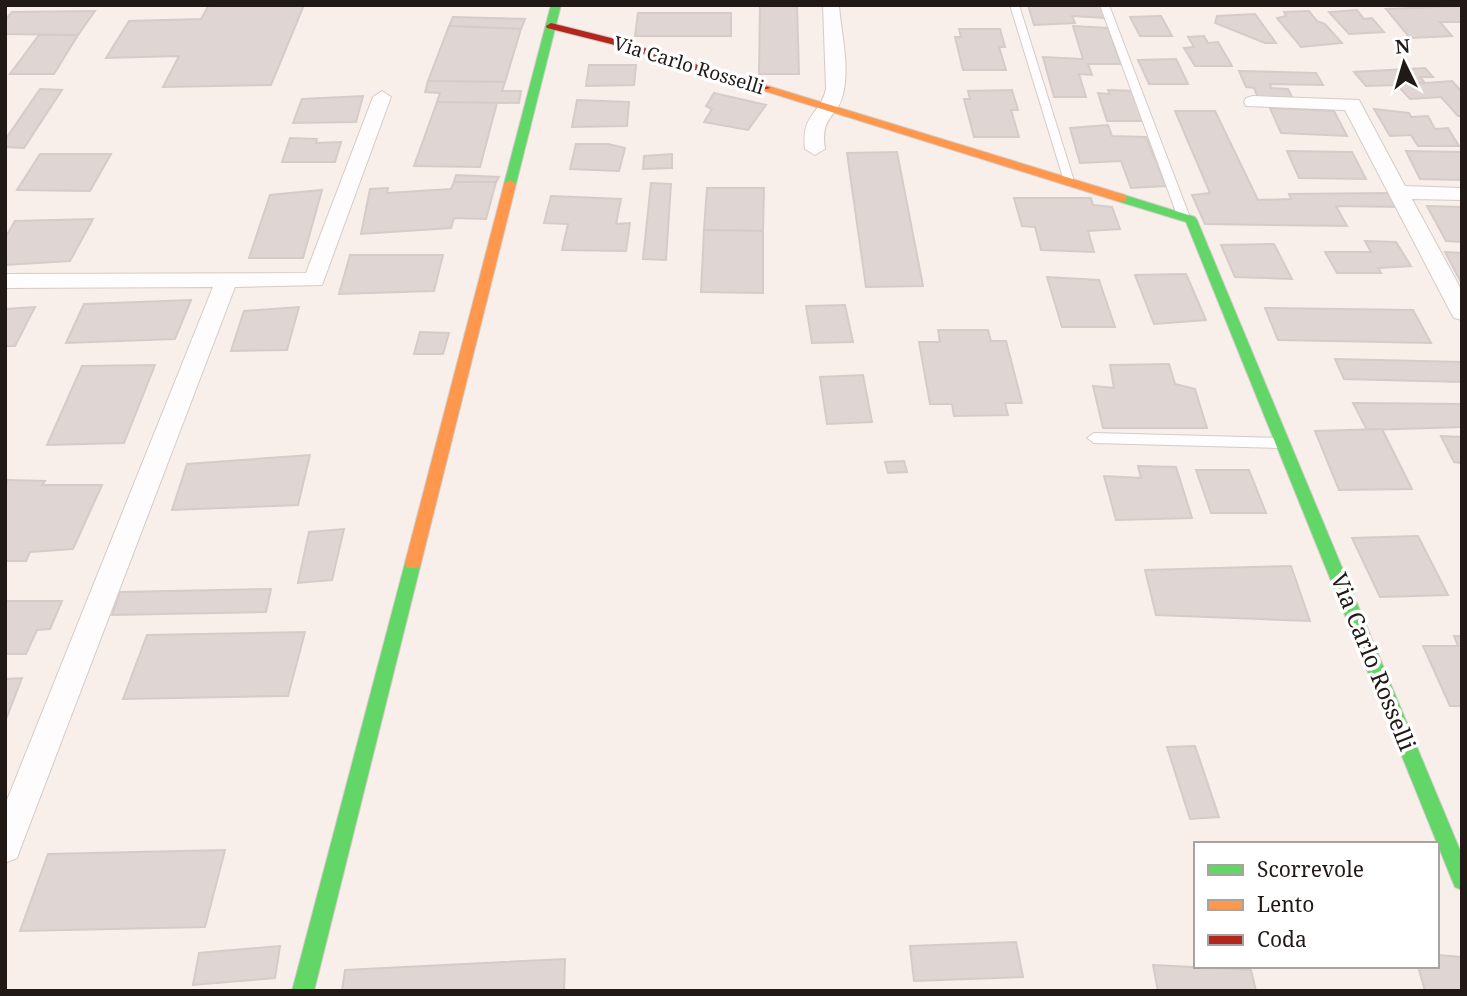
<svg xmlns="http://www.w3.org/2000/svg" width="1467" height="996" font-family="'Noto Serif',serif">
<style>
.building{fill:#dfd6d3;stroke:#d5ccca;stroke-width:2}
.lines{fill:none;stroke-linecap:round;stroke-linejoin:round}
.lane-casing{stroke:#d4ccc8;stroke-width:2}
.street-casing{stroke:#d4ccc8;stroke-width:2}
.fast-casing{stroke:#d4ccc8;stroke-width:2}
.slow-casing{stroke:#d4ccc8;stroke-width:2}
.jam-casing{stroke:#d4ccc8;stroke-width:2}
.lane{fill:#fefcfc;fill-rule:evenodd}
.street{fill:#fefcfc;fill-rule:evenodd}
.fast{fill:#63d668;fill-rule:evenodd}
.slow{fill:#ff974d;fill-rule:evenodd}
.jam{fill:#b3261e;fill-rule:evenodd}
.labels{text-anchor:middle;stroke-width:7;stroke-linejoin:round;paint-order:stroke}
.far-street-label{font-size:19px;fill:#201915;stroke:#fff}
.street-label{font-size:23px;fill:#201915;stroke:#fff}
</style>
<rect width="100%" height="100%" fill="#f8eeea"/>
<g class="building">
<polygon points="209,5 304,5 271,85 163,87 179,56 106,58 129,21 201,19"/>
<polygon points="760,5 797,5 799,74 759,74"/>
<polygon points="1028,5 1100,5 1105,18 1072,16 1075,23 1034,25"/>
<polygon points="1462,6 1462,22 1440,22 1452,36 1410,38 1386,9"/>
<polygon points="1357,10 1364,19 1372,18 1384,32 1349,34 1329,12"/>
<polygon points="95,11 78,35 5,34 5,20 12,12"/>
<polygon points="1309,11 1317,21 1325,24 1342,43 1301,47 1277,18 1286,16 1284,12"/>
<polygon points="638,13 731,13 731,36 635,36"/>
<polygon points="1255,14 1276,43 1265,43 1215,23 1217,16"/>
<polygon points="1161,16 1172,36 1140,36 1130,17"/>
<polygon points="453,17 525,19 521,29 449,26"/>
<polygon points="449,26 521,29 505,82 428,81"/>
<polygon points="1073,26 1108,28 1121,64 1088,64 1092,75 1079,74 1086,97 1054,97 1043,57 1083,59"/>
<polygon points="959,29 1000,29 1005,47 999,47 1006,70 963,70 955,37 961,37"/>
<polygon points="39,35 78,35 54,74 10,74"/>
<polygon points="1204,36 1208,43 1218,42 1232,66 1195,66 1184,48 1194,47 1188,37"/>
<polygon points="1176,59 1188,84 1149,84 1138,60"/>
<polygon points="589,65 636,65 634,85 586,86"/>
<polygon points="1425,68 1433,77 1420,77 1425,83 1397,85 1366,86 1354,72"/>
<polygon points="1239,71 1316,73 1323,85 1270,84 1271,88 1288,89 1293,99 1258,98 1254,88 1246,87"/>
<polygon points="428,81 505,82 502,91 521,91 519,103 437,102 440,93 425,92"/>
<polygon points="1452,81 1462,92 1462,116 1458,116 1441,97 1410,99 1397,85"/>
<polygon points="40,89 62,90 24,148 5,147 5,140"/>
<polygon points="1012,90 1018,110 1011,110 1019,137 974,137 964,99 970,99 968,91"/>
<polygon points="1108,90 1136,91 1146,121 1107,121 1098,93 1110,94"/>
<polygon points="714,93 766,105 748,130 704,122 712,109 706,106"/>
<polygon points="363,96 356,122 293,123 302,99"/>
<polygon points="577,100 629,102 627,126 572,127"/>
<polygon points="437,102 497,103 480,167 414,166"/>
<polygon points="1270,108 1334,111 1347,136 1281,133"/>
<polygon points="1374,109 1409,113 1411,117 1428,116 1435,129 1448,128 1459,146 1418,146 1411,135 1390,136"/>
<polygon points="1175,111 1215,111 1258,200 1291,199 1289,194 1389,193 1399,207 1336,206 1347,226 1205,224 1192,195 1210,193"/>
<polygon points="1108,125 1112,136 1146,137 1166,186 1131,188 1121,161 1080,163 1070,128"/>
<polygon points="290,138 317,139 316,143 341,142 335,162 282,162"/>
<polygon points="576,144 608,144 625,148 619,171 570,169"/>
<polygon points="1287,151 1352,152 1366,179 1299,178"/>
<polygon points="1406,151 1462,152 1462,180 1420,179"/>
<polygon points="897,152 923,286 866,287 847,153"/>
<polygon points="40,154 111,154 90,191 17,190"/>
<polygon points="672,154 672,168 643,169 644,156"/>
<polygon points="456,175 499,177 496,182 454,182"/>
<polygon points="454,182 496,182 486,219 454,218 451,228 361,234 370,189 388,188 387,193 451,189"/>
<polygon points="651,183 671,184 666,260 643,259"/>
<polygon points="707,188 764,188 763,231 704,230"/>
<polygon points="322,190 303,258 249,258 270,195"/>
<polygon points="551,196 621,199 616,224 630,223 626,251 562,250 568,224 544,223"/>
<polygon points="1014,198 1091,198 1093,205 1112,207 1120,229 1088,231 1094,252 1041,250 1035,227 1022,226"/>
<polygon points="1427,206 1462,207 1462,242 1446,241"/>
<polygon points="93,219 70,261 5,265 5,238 15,221"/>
<polygon points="704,230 763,231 763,293 701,292"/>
<polygon points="1365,241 1396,242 1411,266 1378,268 1381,273 1337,273 1325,252 1371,252"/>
<polygon points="1274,244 1292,279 1235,277 1221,245"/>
<polygon points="1445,252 1462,253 1462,284"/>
<polygon points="350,255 443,255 434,291 339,294"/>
<polygon points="1186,274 1206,320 1154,324 1135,275"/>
<polygon points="1047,277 1099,280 1115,327 1062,327"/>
<polygon points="191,300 175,339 66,343 84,304"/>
<polygon points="845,305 853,342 812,343 806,306"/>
<polygon points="35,307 15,346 5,346 5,309"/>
<polygon points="299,307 287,350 231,351 244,311"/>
<polygon points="1265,308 1413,310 1431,343 1278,340"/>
<polygon points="938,330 988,330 991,341 1006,341 1022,403 1005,403 1008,415 954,416 952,404 930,404 919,342 940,342"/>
<polygon points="420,332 449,333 443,354 414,354"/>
<polygon points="1335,359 1462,362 1462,382 1344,379"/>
<polygon points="1169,364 1175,384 1195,389 1207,428 1103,428 1093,386 1114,388 1110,365"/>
<polygon points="155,365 124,443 47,445 82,366"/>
<polygon points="863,375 872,422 827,424 820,377"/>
<polygon points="1353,403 1462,404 1462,427 1367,430"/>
<polygon points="1382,429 1412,489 1339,490 1315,431"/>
<polygon points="1441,436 1462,437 1462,463 1454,462"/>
<polygon points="310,455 298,505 172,510 187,464"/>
<polygon points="904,461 907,472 888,473 885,462"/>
<polygon points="1138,466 1176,467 1192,518 1116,520 1104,476 1141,478"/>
<polygon points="1196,470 1249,470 1266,513 1211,513"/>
<polygon points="8,480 45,481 42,485 102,485 73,549 30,552 26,561 5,561 5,486"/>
<polygon points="344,529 332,580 298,583 309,532"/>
<polygon points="1418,536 1448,595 1380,597 1352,538"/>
<polygon points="1291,566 1310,621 1156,615 1145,570"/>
<polygon points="271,589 266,612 112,615 120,592"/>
<polygon points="5,601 62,601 50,629 37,630 26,654 5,654"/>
<polygon points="305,632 288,696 123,699 147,635"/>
<polygon points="1454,636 1462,636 1462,706 1450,706 1423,646 1458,646"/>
<polygon points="22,678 5,722 5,679"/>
<polygon points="1195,746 1219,817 1190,819 1167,747"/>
<polygon points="1401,842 1402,844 1223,843"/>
<polygon points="225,850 205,927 20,931 48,854"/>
<polygon points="1016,942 1023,977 914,981 910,946"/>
<polygon points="280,946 275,978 193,985 199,953"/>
<polygon points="1437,955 1462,957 1462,991 1425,991 1418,966 1437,966"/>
<polygon points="565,959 564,991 342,991 345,970"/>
<polygon points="1153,965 1251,970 1256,991 1158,991"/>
</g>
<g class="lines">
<defs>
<g id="lane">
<polygon points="1010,5 1019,5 1074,181 1073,183 1069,184 1064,181"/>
<polygon points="1100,5 1109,5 1189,215 1187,217 1183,218 1177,215"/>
<polygon points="1094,433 1281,438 1288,443 1281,448 1094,443 1087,438"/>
</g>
<g id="street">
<path d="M823,5H839C841,33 850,66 843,94C837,120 820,114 825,149L815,155L805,149C801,113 820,116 826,89Z"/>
<polygon points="382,91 391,97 322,285 235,287 21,847 17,858 5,863 5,805 213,287 5,288 5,274 306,273 373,97"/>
<polygon points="1253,96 1359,100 1405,186 1462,188 1462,200 1412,199 1462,291 1462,320 1454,318 1451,313 1345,110 1246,106 1244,102 1246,98"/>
</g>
<g id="fast">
<polygon points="551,5 561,5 516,184 510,188 504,184"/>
<polygon points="1121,194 1195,217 1197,220 1462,855 1462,890 1455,887 1452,880 1186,222 1117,201 1115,198"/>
<polygon points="413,556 419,558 421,563 314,991 292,991 405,563 407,558"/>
</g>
<g id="slow">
<polygon points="765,85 1125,195 1127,198 1125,201 1117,201 761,90 759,88"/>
<polygon points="510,180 516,184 421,563 419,568 407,568 405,563 504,184"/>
</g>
<polygon id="jam" points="551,23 619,40 771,88 761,90 611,44 547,28 546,26"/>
</defs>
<use href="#lane" class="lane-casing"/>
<use href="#street" class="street-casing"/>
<use href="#fast" class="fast-casing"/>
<use href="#slow" class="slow-casing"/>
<use href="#jam" class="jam-casing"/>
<use href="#lane" class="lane"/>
<use href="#street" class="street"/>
<use href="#fast" class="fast"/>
<use href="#slow" class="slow"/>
<use href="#jam" class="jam"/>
</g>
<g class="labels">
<g class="far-street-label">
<text transform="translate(689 65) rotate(17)" y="7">Via Carlo Rosselli</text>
</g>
<g class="street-label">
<text transform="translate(1373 662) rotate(68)" y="8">Via Carlo Rosselli</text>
</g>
</g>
<rect width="1467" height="996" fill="none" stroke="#201915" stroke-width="14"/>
<rect x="1194" y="842" width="245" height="126" fill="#ffffff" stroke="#a6a3a1" stroke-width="2"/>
<rect x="1208" y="865" width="35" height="10" fill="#63d668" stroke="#a6a3a1" stroke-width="2"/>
<text x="1257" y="877" font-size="21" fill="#201915">Scorrevole</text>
<rect x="1208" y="900" width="35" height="10" fill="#ff974d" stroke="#a6a3a1" stroke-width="2"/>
<text x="1257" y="912" font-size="21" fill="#201915">Lento</text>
<rect x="1208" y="935" width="35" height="10" fill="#b3261e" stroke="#a6a3a1" stroke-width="2"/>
<text x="1257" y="947" font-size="21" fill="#201915">Coda</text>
<g transform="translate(1404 63) rotate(355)" stroke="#ffffff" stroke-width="5" paint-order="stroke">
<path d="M0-5L12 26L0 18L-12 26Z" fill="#201915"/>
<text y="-10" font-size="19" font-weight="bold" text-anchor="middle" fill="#201915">N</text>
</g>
</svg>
